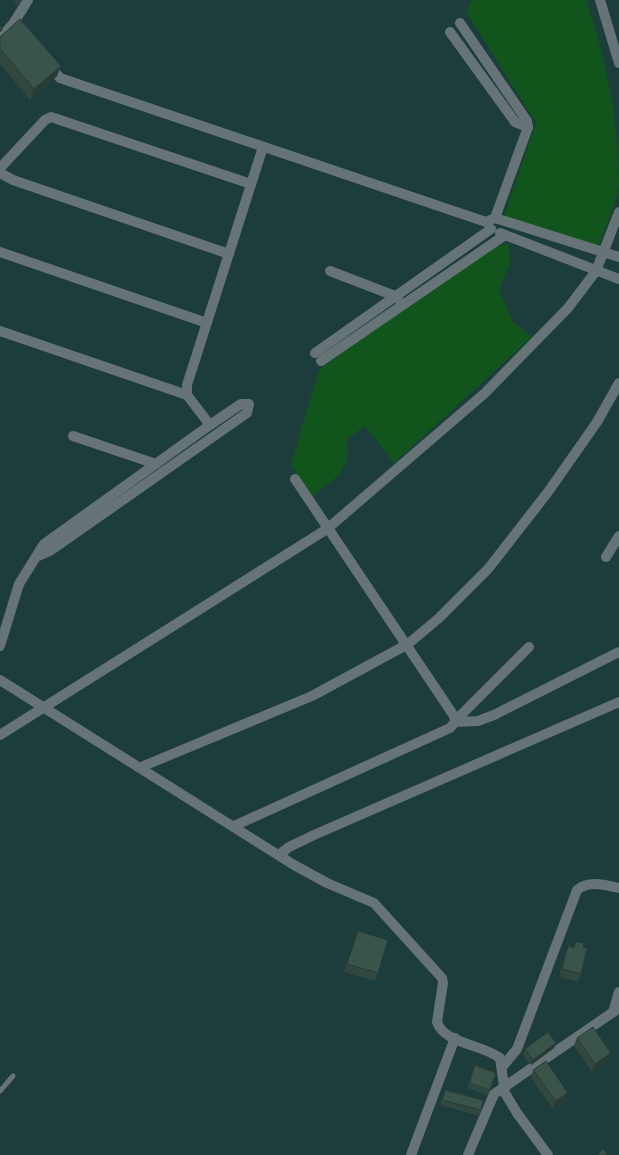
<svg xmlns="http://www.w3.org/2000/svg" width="619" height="1155" font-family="Quicksand,sans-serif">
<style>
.green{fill:#11551d}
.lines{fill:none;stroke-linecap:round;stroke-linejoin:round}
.service{stroke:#667377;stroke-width:5}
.minor{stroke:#667377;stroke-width:10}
.wall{fill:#314840}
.shaded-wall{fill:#283b34}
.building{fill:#39544a;stroke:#283b34}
</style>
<rect width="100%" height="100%" fill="#1d3c3c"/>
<g class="green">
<path d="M472,0H586C606,58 619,121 619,183C617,204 603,232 596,252L502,221L536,123L466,12Z"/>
<path d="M509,244L510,263L499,290L513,322L532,337L394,463L365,426L346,440C354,468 332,482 312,496L291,464L319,370L395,313L493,247Z"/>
</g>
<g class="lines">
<polyline class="service" points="0,1091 13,1076"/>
<g class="minor">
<polyline points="600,0 619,63"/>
<polyline points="460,23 527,121 528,127 495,218"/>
<polyline points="450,32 515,122 528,127"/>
<polyline points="0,38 13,24 28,0"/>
<polyline points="50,66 60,78 486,222 495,218 619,257"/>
<polyline points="0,168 45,120 51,117 251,184"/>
<polyline points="0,173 13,180 229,254"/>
<polyline points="500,233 619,279"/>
<polyline points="0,252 207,323"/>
<polyline points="330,271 395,296 399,300"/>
<polyline points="0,331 187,395"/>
<polyline points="315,353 491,229"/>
<polyline points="321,361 505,235"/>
<polyline points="210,425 187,395 187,385 263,147"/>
<polyline points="73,436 156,464"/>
<polyline points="606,557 619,536"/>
<polyline points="0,646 19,584 44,544 210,425 241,404 249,404 247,413 50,551 36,557"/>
<path d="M0,680L294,865L327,883L374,903L442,978L443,983L437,1022C443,1043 484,1045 500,1058L505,1093L517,1113L548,1155"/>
<polyline points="456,720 529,647"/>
<polyline points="455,722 478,721 494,715 619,652"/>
<polyline points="0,735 327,529 485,393 568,308 596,271 619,212"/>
<polyline points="141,767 312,696 408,644 439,618 488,569 548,492 597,422 619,383"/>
<polyline points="234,826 450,728 455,722 454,716 295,479"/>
<polyline points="279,855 289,847 314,835 619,702"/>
<polyline points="613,1012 619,992"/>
<path d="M503,1066L517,1049L577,890C589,880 605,885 619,888"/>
<polyline points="411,1155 455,1038"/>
<polyline points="468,1155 494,1094 619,1008"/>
</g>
</g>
<g class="wall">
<polygon points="12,0 21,0 17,5"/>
<polygon points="0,37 57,76 30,100 0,64"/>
<polygon points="358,931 378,973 375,981 344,972"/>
<polygon points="576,942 583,947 581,974 578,982 559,977 565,954 568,946 574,947"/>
<polygon points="577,1038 611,1053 608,1061 592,1072 574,1046"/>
<polygon points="556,1043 554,1048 531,1065 523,1055 525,1049"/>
<polygon points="475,1065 496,1073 488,1095 467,1088"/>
<polygon points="533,1070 565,1101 553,1109 531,1078"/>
<polygon points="445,1090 481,1110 479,1116 440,1105"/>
</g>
<g class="shaded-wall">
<polygon points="61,66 57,76 30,100 34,89"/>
<polygon points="556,1043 554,1048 531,1065 533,1060"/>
<polygon points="611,1053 608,1061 592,1072 595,1064"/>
<polygon points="568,1093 565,1101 553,1109 556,1101"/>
</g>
<g class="building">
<polygon points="20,19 61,66 34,89 0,49 0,37"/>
<polygon points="0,26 3,28 0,32"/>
<polygon points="358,931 388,940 378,973 347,964"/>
<polygon points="576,942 584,943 583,947 587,948 581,974 562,969 568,946 574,948"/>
<polygon points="593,1027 611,1053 595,1064 577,1038"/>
<polygon points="548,1032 556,1043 533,1060 525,1049"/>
<polygon points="546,1061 568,1093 556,1101 533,1070"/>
<polygon points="475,1065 496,1073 490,1090 469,1083"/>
<polygon points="445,1090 483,1100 481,1110 442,1100"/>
<polygon points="603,1149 608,1155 597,1155"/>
</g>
</svg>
